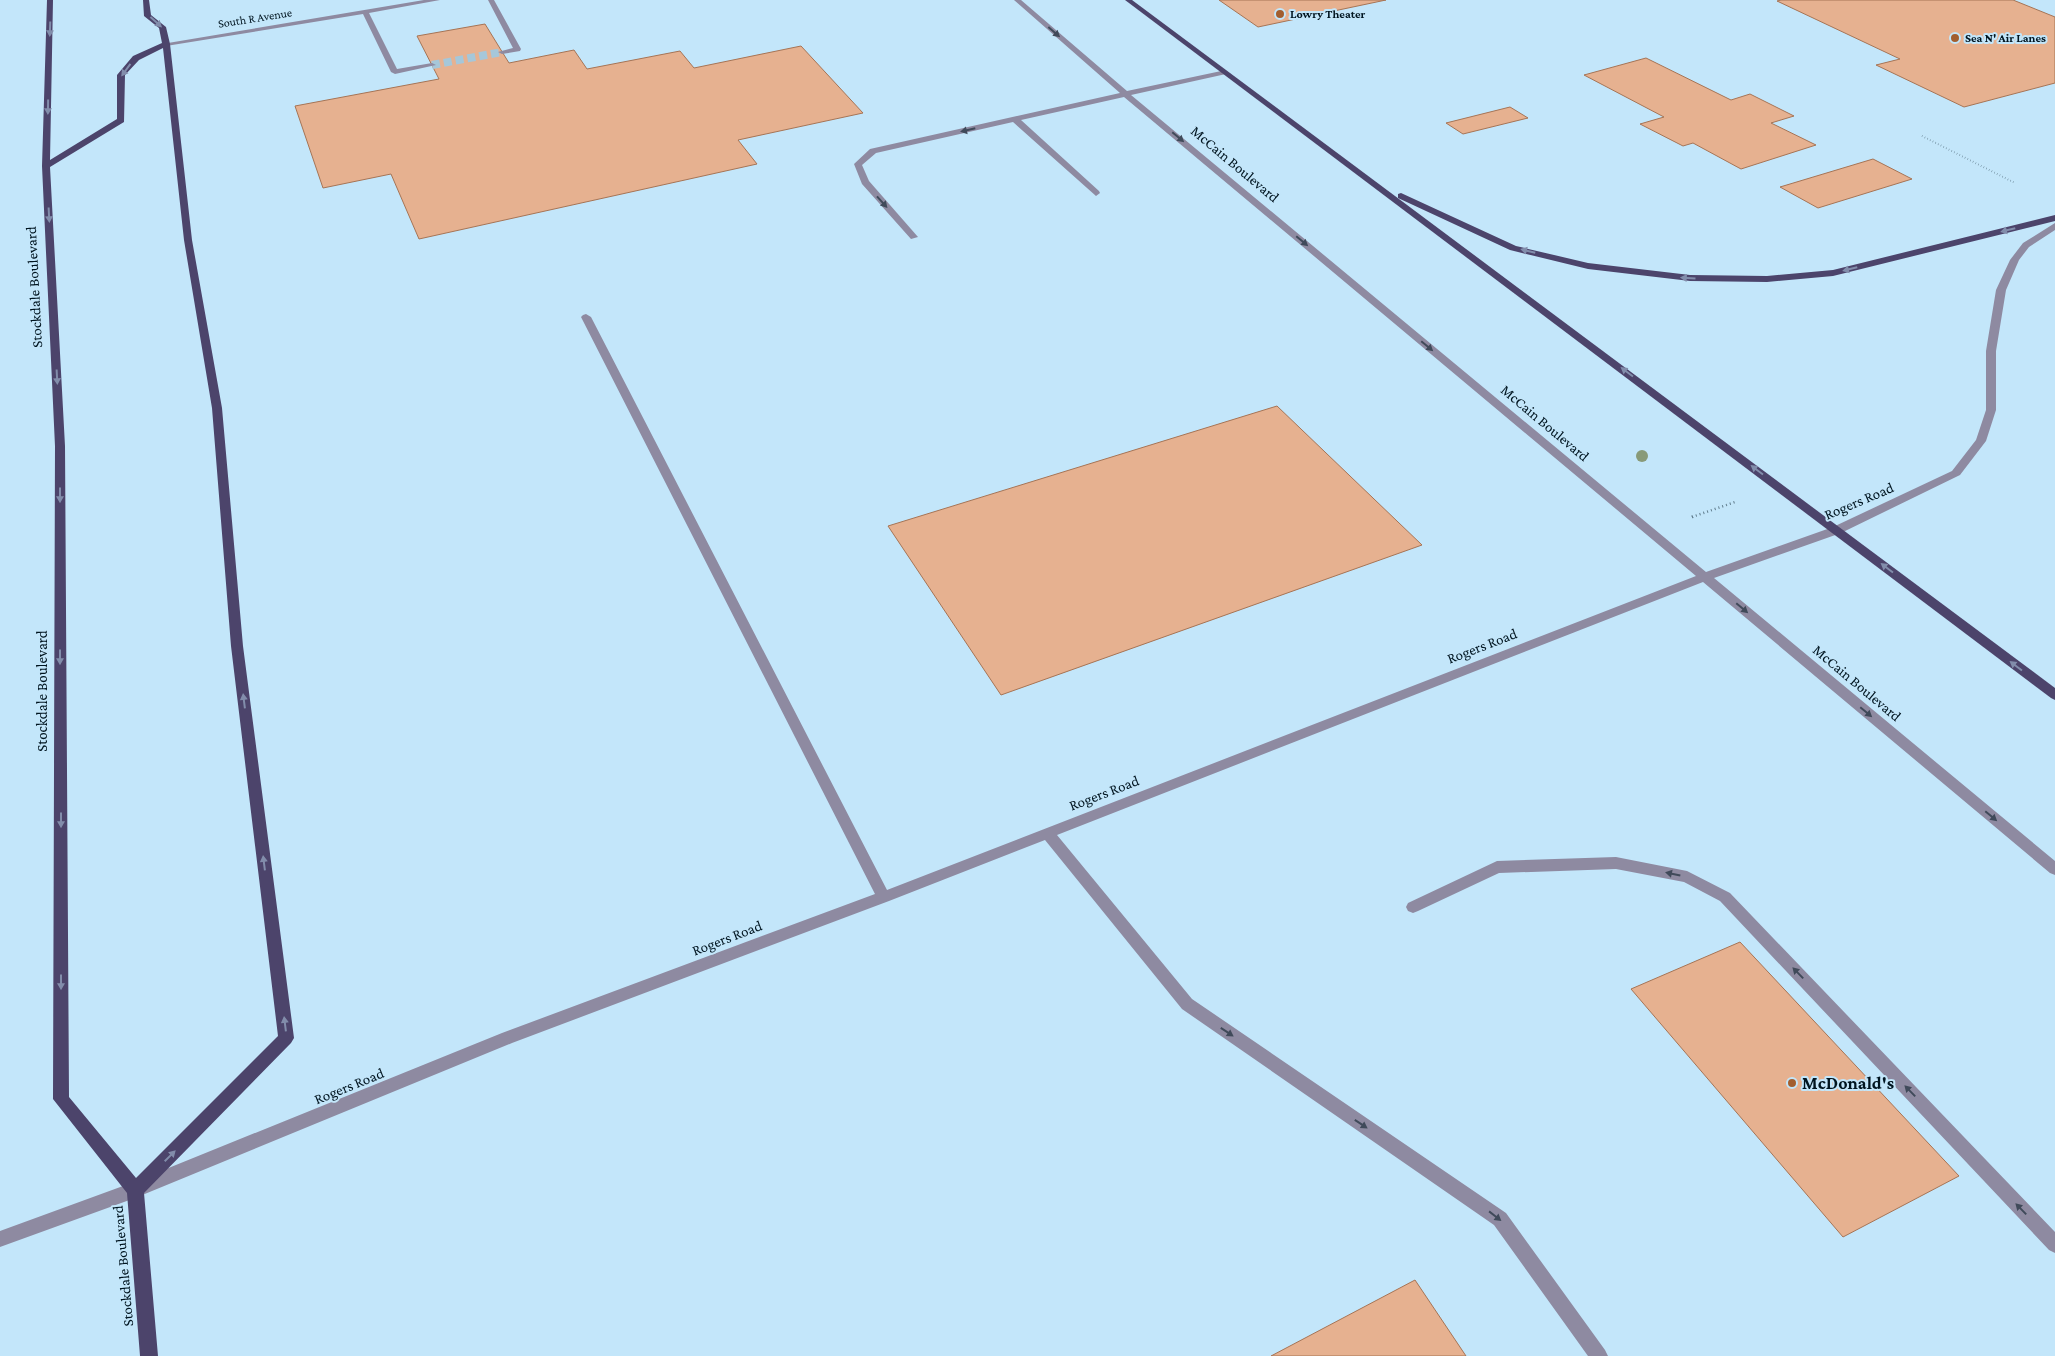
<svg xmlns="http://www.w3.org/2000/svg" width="2055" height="1356" font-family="'Crimson Pro',serif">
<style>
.building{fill:#e6b190;stroke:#a67455}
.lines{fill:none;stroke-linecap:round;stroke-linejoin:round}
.minor-tunnel{stroke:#a6c7d9;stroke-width:8;stroke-dasharray:8 4;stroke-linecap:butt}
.path-far2{stroke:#617d8d;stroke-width:2;stroke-dasharray:0.5 2.5;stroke-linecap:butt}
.path-far1{stroke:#617d8d;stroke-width:2.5;stroke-dasharray:1 3;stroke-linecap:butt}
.path{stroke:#617d8d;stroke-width:3;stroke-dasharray:1 4;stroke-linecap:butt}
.minor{fill:#8e8aa1;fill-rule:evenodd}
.major{fill:#4c446b;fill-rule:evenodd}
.tree{fill:#889a78}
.oneway{fill:#828dab}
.oneway2{fill:#404a5a}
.poi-dot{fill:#a25e2f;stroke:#c3e6fa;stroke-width:2}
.labels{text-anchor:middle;stroke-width:4;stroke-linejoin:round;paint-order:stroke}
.far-poi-label{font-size:12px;font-weight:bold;fill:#001520;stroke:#c3e6fa;text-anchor:start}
.far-street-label{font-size:12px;fill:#001520;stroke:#c3e6fa}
.street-label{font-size:15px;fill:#001520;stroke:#c3e6fa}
.near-poi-label{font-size:18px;font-weight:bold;fill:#001520;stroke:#c3e6fa;text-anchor:start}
</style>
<rect width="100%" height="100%" fill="#c3e6fa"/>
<g class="building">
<polygon points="1219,0 1386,0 1258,27"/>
<polygon points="1781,0 2013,0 2055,17 2055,83 1964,107 1876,65 1900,59 1777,1"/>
<polygon points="485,24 509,63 574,50 587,69 680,51 694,68 801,46 863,113 738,140 757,164 419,239 391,174 323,188 295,106 439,79 417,36"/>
<polygon points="1646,58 1731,100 1750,94 1794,116 1771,123 1816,145 1741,169 1693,143 1683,146 1640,124 1664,117 1584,75"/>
<polygon points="1510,107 1528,118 1463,134 1446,123"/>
<polygon points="1873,159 1912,179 1818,208 1780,187"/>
<polygon points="1277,406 1422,545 1001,695 888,526"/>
<polygon points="1740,942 1959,1176 1843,1237 1631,989"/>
<polygon points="1415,1280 1466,1356 1271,1356"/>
</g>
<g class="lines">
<polyline class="minor-tunnel" points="432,65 502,52"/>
<polyline class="path-far2" points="1922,136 2015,183"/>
<polyline class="path-far1" points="1692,517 1735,502"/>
<polyline class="path" points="1692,517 1694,516"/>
<g class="minor">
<polygon points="424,0 440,0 369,13 397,69 432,63 436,65 395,74 391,72 363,14 166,46 162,44"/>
<polygon points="488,0 494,0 521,49 520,51 502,54 498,52 513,48"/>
<polygon points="1014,0 1021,0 1127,91 1226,70 1226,74 1131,95 1706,572 1833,527 1952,471 1976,440 1986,410 1986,351 1996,290 2010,260 2023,243 2055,223 2055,230 2029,247 2019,260 2006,290 1996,351 1996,410 1986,441 1960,475 1841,533 1714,578 2055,861 2055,875 2050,873 1703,582 1057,835 1192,999 1506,1213 1605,1350 1608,1356 1588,1356 1494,1225 1182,1009 1045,840 889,901 512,1043 135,1198 0,1247 0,1231 134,1182 502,1033 875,894 581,317 583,315 586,314 591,317 887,890 1696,576 1124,97 1021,120 1099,191 1100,193 1096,196 1013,122 876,153 862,165 869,181 918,237 911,239 862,184 854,164 870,149 1120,93"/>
<polygon points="1616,857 1687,871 1730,893 2055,1232 2055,1253 2049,1250 1720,901 1684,882 1616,869 1499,873 1418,911 1413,913 1408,911 1406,907 1408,903 1497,861"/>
</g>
<g class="major">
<path d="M47,0H53L50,160L117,119V75L133,56L162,43L159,28L144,16L143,0H149L151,15L166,27L170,44L192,240L222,408L243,646L294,1038L291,1043L144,1193L158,1356H140L127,1193L53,1099L55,446L42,166ZM163,48L184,240L212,408L231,646L278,1036L136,1178L69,1097L65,446L50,167L124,122L125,75L139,60Z"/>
<polygon points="1125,0 1132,0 2055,688 2055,700 2051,698"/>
<polygon points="1401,193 1516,246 1588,263 1690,275 1767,276 1833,270 2055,215 2055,221 1833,276 1767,282 1690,281 1588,269 1510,250 1398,198 1398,194"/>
</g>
</g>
<circle class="tree" cx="1642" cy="456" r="6"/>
<defs><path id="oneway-solid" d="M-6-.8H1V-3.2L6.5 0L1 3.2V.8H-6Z" transform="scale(1.25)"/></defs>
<g class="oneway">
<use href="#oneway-solid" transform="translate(156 22) rotate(42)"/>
<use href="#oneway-solid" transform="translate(50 29) rotate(92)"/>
<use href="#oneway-solid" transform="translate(126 70) rotate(126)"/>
<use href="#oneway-solid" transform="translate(48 107) rotate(91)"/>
<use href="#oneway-solid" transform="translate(49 215) rotate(87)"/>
<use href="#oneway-solid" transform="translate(2008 230) rotate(166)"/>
<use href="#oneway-solid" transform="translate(1528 251) rotate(-166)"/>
<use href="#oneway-solid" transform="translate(1850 269) rotate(166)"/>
<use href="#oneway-solid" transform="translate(1688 278) rotate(-176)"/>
<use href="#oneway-solid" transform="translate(1627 372) rotate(-143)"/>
<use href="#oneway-solid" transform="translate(57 377) rotate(87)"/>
<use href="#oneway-solid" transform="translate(1757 470) rotate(-143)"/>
<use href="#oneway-solid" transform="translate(60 495) rotate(90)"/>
<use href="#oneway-solid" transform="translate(1887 568) rotate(-143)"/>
<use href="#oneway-solid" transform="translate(60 657) rotate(90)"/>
<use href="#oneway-solid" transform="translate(2016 666) rotate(-143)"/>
<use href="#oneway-solid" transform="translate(244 701) rotate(-97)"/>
<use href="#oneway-solid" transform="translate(61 820) rotate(90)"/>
<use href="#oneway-solid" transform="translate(264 863) rotate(-97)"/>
<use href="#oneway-solid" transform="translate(61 982) rotate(90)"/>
<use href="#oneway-solid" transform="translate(285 1024) rotate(-97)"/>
<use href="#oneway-solid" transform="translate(170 1156) rotate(-45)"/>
</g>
<g class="oneway2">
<use href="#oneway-solid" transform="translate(1054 32) rotate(41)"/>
<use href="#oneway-solid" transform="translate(968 130) rotate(167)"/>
<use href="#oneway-solid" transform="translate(1178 137) rotate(40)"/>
<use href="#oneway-solid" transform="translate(882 202) rotate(48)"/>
<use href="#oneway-solid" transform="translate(1302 241) rotate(40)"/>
<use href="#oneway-solid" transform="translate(1427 346) rotate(40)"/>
<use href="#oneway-solid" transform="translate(1742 608) rotate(40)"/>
<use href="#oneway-solid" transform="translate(1866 712) rotate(40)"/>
<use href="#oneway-solid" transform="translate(1991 816) rotate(40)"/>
<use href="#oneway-solid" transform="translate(1673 874) rotate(-168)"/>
<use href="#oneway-solid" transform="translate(1798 973) rotate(-134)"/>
<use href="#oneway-solid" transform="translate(1227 1032) rotate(34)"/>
<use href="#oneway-solid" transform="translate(1910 1091) rotate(-134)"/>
<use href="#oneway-solid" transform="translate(1361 1124) rotate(34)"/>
<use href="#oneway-solid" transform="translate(2021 1209) rotate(-134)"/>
<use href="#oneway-solid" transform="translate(1495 1216) rotate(38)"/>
</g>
<g class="poi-dot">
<circle cx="1280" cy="14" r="5"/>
<circle cx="1955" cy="38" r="5"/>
<circle cx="1792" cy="1083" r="5"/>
</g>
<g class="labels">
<g class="far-poi-label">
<text x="1290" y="18">Lowry Theater</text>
<text x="1965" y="42">Sea N' Air Lanes</text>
</g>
<g class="far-street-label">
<text transform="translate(255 18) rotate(-9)" y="4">South R Avenue</text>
</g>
<g class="street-label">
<text transform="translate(1235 164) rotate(40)" y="5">McCain Boulevard</text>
<text transform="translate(34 287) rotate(-93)" y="5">Stockdale Boulevard</text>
<text transform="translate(1545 423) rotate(40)" y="5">McCain Boulevard</text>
<text transform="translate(1859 501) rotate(-23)" y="5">Rogers Road</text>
<text transform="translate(1482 646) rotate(-21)" y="5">Rogers Road</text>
<text transform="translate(1857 683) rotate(40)" y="5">McCain Boulevard</text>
<text transform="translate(42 691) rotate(-90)" y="5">Stockdale Boulevard</text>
<text transform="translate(1104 793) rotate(-21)" y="5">Rogers Road</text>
<text transform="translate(727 938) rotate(-21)" y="5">Rogers Road</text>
<text transform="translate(349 1086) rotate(-22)" y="5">Rogers Road</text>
<text transform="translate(123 1266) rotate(-95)" y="5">Stockdale Boulevard</text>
</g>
<g class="near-poi-label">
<text x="1802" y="1089">McDonald's</text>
</g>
</g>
</svg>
